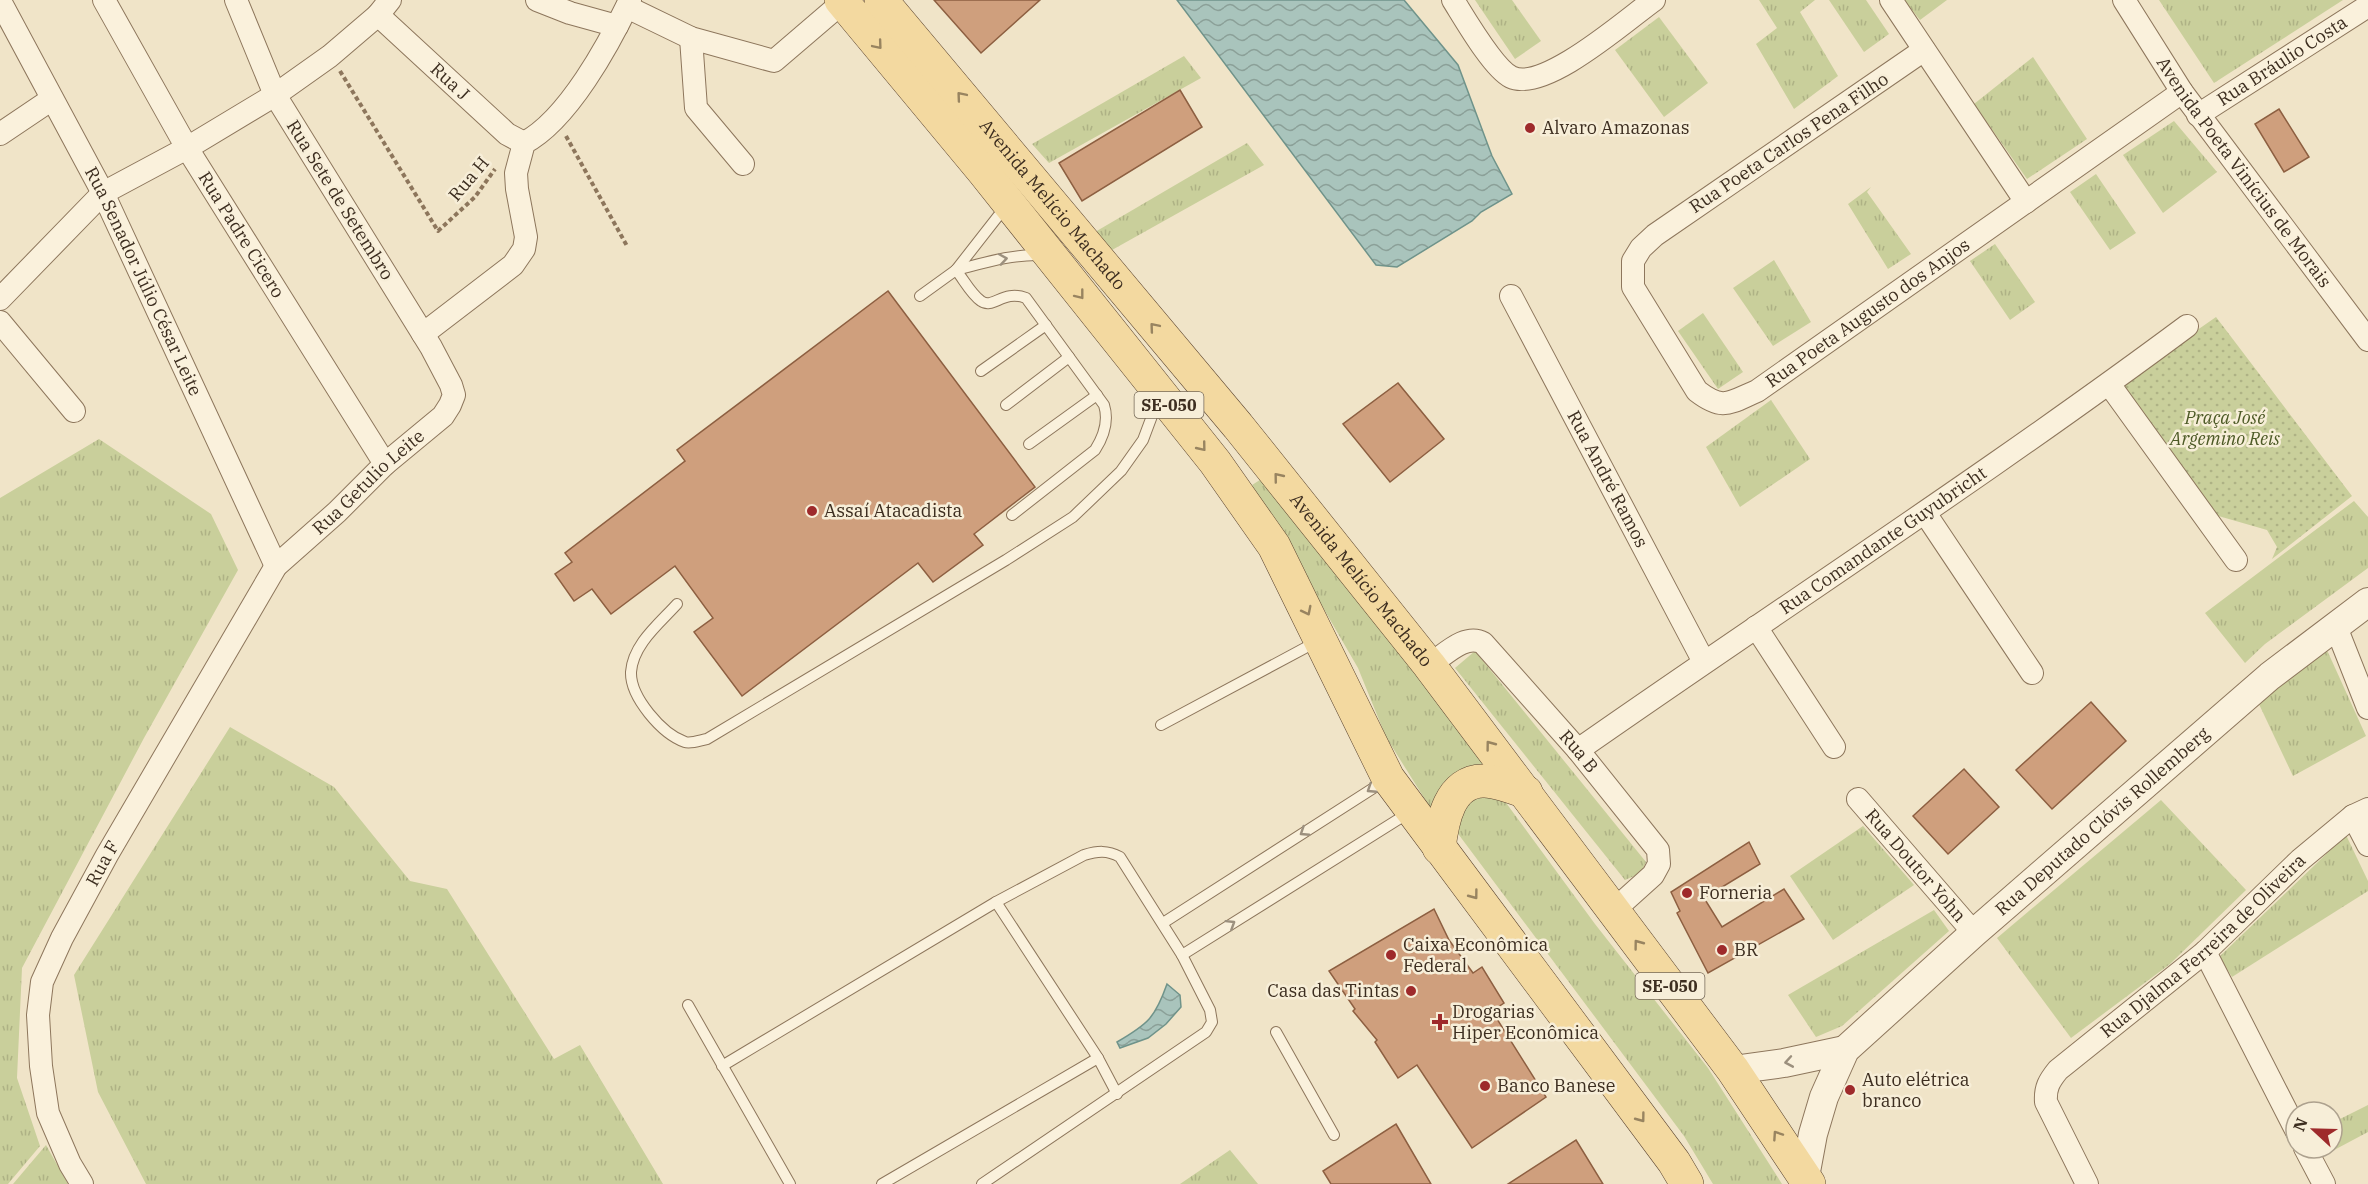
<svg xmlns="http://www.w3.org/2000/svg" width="2368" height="1184" font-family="'IBM Plex Serif',serif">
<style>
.grass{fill:url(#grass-tufts)}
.park{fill:url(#park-dots)}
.water{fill:url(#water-waves);stroke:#6f938a;stroke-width:1.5}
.building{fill:#cf9f7d;stroke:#8d5f41;stroke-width:1.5}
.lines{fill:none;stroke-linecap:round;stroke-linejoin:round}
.service-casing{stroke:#8d765c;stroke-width:12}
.minor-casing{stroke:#8d765c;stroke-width:24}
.tertiary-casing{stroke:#8d765c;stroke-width:30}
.primary-casing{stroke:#5b4430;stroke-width:34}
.path{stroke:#8d765c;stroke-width:4;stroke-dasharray:4.5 3;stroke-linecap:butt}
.service{stroke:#faf1dc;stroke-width:10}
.minor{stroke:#faf1dc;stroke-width:22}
.tertiary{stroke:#faf1dc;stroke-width:28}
.primary{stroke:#f3d9a0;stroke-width:33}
.oneway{stroke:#988460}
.oneway2{stroke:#9c907e}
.poi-dot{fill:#9e2a2b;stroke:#f7eed8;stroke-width:2}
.labels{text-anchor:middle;stroke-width:5;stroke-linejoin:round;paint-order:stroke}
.shield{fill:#f7eed8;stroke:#756857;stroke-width:1.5}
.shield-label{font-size:16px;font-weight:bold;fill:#3d2e20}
.street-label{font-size:18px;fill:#3d2e20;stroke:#f7eed8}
.poi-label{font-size:18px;fill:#3d2e20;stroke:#f7eed8;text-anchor:start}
.park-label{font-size:18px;font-style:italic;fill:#4d5a26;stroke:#f7eed8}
</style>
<defs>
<pattern id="grass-tufts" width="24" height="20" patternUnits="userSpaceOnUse" patternTransform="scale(1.5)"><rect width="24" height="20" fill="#c9cf9b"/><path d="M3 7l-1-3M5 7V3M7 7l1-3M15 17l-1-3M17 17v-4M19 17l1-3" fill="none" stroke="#aeb285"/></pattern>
<pattern id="park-dots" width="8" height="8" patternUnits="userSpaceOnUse" patternTransform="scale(1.5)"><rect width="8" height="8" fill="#c9cf9b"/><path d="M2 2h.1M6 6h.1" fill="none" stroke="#aeb285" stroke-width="1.8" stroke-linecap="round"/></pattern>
<pattern id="water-waves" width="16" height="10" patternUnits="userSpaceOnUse" patternTransform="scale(1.5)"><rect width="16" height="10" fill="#a9c4bc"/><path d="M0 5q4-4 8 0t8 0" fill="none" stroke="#8ba098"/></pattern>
</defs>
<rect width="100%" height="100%" fill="#f0e4c8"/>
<g class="grass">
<polygon points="1475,0 1512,0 1541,41 1515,59"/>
<polygon points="1759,0 1815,0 1800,12 1838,76 1794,109 1756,44 1777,28"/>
<polygon points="1829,0 1866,0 1889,34 1864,52"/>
<polygon points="1904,0 1947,0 1920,20"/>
<polygon points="2159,0 2343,0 2214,83"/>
<polygon points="1659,17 1708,83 1664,117 1615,50"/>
<polygon points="1184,56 1201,78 1049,163 1032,144"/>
<polygon points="2033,57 2087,139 2027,179 1974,104"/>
<polygon points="2174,121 2217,172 2163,213 2123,155"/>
<polygon points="1247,143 1264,165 1112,250 1095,232"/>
<polygon points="2096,174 2136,233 2110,250 2070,192"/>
<polygon points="1871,187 1867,192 1911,254 1888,269 1848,204"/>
<polygon points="1995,244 2035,302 2010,320 1970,261"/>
<polygon points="1774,260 1811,322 1773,346 1733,288"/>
<polygon points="1703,313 1743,372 1718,389 1678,331"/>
<polygon points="1771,400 1810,459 1740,507 1706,447"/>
<polygon points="99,439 211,514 238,570 144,738 22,968 17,1078 40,1146 8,1184 0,1184 0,498"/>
<path d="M1263,478L1498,762C1455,769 1449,769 1431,809L1386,737L1358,668L1252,485Z"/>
<polygon points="2354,501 2368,517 2368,568 2265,644 2245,663 2205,613"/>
<polygon points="2326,648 2366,736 2293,776 2257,700"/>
<polygon points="1475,651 1646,862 1641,873 1625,880 1455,668"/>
<polygon points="230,727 334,787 410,881 447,889 554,1059 580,1045 663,1184 146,1184 98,1092 74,975"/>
<polygon points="1471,794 1501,796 1595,924 1708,1068 1782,1184 1713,1184 1684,1136 1456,831"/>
<polygon points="2161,800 2246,890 2170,964 2071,1038 1997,938"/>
<polygon points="1863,826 1914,885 1833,940 1790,876"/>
<polygon points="2346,835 2368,881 2368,891 2232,977 2219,957"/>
<polygon points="1934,910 1949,931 1842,1026 1816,1037 1788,995"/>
<polygon points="2368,1105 2368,1132 2321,1157 2317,1148 2332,1148 2332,1123"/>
<polygon points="46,1145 68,1184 13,1184"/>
<polygon points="1230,1150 1258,1184 1180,1184"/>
</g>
<polygon class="park" points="2216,317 2352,496 2272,559 2277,547 2267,530 2215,515 2117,386"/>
<g class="water">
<polygon points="1177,0 1404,0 1458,65 1492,156 1512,194 1481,212 1472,221 1397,267 1376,265"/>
<path d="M1167,984L1180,995L1181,1007L1166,1024L1148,1038L1120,1048L1117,1042C1148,1024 1155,1018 1167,984Z"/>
</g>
<g class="building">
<polygon points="934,0 1040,0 981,53"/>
<polygon points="1180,90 1202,127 1082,201 1059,163"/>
<polygon points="2279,109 2309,157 2284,172 2255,124"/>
<polygon points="888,291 1035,487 974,534 983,545 933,582 918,563 742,696 694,632 713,618 675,566 611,614 592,589 574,601 555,574 572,562 565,553 685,461 677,450"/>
<polygon points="1398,383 1444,439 1390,482 1343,424"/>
<polygon points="2091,702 2126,741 2052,809 2016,770"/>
<polygon points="1964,769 1999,807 1948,854 1913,816"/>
<polygon points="1749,842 1760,864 1704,898 1722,927 1784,889 1804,919 1708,973 1677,913 1680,911 1671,892"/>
<polygon points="1434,909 1449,940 1473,973 1482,967 1504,1003 1492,1011 1546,1097 1472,1148 1417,1065 1398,1078 1375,1042 1377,1040 1353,1011 1355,1009 1329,971"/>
<polygon points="1396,1124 1431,1184 1331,1184 1323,1171"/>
<polygon points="1576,1140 1603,1184 1508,1184"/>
</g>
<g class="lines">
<defs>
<g id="service">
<path d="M956,270C964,280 971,294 981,301C993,310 1003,289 1026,298L1104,405C1109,421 1104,436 1095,450L1012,515"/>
<path d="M956,270C984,263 1013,254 1041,255"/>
<polyline points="920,296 956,270 1006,206"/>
<polyline points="981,371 1046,325"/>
<polyline points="1006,405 1069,357"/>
<polyline points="1029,444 1097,395"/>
<path d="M677,604C660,623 633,644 631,672C630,697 662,734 685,742C691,744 701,740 707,739L1006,560L1073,517L1121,471L1143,440L1158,400"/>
<polyline points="1161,725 1318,641"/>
<polyline points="996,902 1098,1058 1117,1094"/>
<polyline points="1163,923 1386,780"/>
<polyline points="1182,955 1410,812"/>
<polyline points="688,1005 790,1184"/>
<polyline points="1276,1032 1334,1135"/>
<path d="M722,1066L996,902L1084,855C1098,851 1107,850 1120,857L1182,955L1210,1010L1212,1022L1206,1032L982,1184"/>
<polyline points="882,1184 1098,1058"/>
</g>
<g id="minor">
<path id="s1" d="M104,0L187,148L385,464"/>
<polyline points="537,0 570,13 617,26"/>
<path d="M1453,0C1465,19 1493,68 1511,77C1544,93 1626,20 1654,0"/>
<polyline points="1891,0 2026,202"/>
<path id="s2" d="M2124,0L2182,92L2368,340"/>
<path id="s3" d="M0,1L103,193L276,566"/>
<polyline points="627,7 691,38 774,61 843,2"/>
<path id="s4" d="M378,15L507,134L524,143"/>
<polyline points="691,38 696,108 743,164"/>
<path id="s5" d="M1924,50L1655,235L1641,248L1633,261V287L1697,391C1723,411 1729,403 1757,391L2182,92"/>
<path id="s6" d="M2198,115L2368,6"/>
<polyline points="0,134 52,99"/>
<path id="s7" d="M1511,296L1704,662"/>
<polyline points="0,299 103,193 187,148 275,95 330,56 378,15 390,0"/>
<polyline points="0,322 74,411"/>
<path d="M423,334L513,265L524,249L526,237L517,189L516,173L524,143C568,120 609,44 630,0"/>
<polyline points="2109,384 2236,560"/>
<polyline points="1925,513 2032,673"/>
<polyline points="1756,627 1834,747"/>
<polyline points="2336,627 2368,708"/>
<path id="s8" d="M1429,665C1445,655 1465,633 1483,643L1578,750L1658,850L1659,864L1653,875L1613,911"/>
<path id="s9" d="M1578,750C1781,608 1988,474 2187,326"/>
<path id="s10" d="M1858,799L1974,933"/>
<polyline points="2353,816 2368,845"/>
<polyline points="2205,952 2296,1130"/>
<polyline points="2305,1148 2324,1184"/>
<path id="s11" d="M82,1184L70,1164L48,1113L41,1066L38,1015L42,982L62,938L107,855L276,566L337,512L385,464L443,416L450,405L454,395L451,385L431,347L275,95L236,0"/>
<path id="s12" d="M2087,1184L2046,1102C2045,1088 2049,1081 2058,1070L2205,952L2300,860L2353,816L2368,809"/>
</g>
<g id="tertiary">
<polyline points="1733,1070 1784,1063 1845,1050"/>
<path id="s13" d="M1805,1177L1813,1134L1824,1097L1845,1050L1974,933L2270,676L2368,602"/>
</g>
<g id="primary">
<polyline points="841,0 983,171 1215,462 1274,546 1388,778 1674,1162 1687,1184"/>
<path id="s14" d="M881,0L1238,426L1429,665L1733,1070L1809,1184"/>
<path d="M1439,848C1442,823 1449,779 1485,781C1499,782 1512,787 1526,792"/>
</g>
</defs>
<use href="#service" class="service-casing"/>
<use href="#minor" class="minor-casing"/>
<use href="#tertiary" class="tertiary-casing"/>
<use href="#primary" class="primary-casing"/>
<g class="path">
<polyline points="340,71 438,231 475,197 495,169"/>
<polyline points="566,136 627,246"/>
</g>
<use href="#service" class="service"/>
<use href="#minor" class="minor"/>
<use href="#tertiary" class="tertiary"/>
<use href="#primary" class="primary"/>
</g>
<defs><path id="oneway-chevron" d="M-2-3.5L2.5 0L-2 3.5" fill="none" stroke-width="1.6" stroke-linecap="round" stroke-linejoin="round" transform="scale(1.5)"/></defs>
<g class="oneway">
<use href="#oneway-chevron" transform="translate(878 45) rotate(50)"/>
<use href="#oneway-chevron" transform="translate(961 96) rotate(-130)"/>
<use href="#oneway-chevron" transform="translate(1080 295) rotate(52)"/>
<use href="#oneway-chevron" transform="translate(1154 327) rotate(-130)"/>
<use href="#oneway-chevron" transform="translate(1202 447) rotate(51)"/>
<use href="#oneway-chevron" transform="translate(1278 477) rotate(-129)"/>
<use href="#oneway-chevron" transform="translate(1307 611) rotate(63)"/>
<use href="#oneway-chevron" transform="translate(1490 745) rotate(-127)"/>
<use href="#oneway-chevron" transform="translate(1474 895) rotate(53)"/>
<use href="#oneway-chevron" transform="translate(1638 944) rotate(-127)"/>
<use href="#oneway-chevron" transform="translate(1641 1118) rotate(53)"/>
<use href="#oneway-chevron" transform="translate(1777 1135) rotate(-124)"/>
</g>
<g class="oneway2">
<use href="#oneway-chevron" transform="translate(1003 259) rotate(-9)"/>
<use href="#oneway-chevron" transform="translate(1371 789) rotate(147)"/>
<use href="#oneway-chevron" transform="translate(1304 832) rotate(147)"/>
<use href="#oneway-chevron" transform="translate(1231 924) rotate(-32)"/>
<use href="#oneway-chevron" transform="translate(1789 1062) rotate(170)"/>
</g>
<g class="poi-dot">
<circle cx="1530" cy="128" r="6"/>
<circle cx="812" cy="511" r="6"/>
<circle cx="1687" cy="893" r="6"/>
<circle cx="1722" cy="950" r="6"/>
<circle cx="1391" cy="955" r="6"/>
<circle cx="1411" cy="991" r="6"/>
<path d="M1437 1013h6v6h6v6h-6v6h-6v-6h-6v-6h6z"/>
<circle cx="1485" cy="1086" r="6"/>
<circle cx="1850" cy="1090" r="6"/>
</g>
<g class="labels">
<g class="shield">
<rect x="1134.5" y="392" width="69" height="26" rx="4.5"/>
<rect x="1635.5" y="973" width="69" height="26" rx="4.5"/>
</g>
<g class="shield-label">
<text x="1169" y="411">SE-050</text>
<text x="1670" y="992">SE-050</text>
</g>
<g class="street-label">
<text dy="6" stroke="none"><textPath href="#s6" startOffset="100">Rua Bráulio Costa</textPath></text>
<text dy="6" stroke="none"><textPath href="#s4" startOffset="98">Rua J</textPath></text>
<text transform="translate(1789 143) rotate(-34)" y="6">Rua Poeta Carlos Pena Filho</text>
<text dy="6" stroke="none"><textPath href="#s2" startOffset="210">Avenida Poeta Vinícius de Morais</textPath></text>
<text transform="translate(469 179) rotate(-50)" y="6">Rua H</text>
<text transform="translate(340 200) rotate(58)" y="6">Rua Sete de Setembro</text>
<text dy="6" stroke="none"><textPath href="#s14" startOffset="267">Avenida Melício Machado</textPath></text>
<text dy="6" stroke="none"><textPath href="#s1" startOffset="272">Rua Padre Cicero</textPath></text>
<text dy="6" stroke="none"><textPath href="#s3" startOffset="315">Rua Senador Júlio César Leite</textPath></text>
<text dy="6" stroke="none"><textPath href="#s5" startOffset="710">Rua Poeta Augusto dos Anjos</textPath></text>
<text dy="6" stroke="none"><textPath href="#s7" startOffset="207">Rua André Ramos</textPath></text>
<text dy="6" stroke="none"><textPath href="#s11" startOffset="813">Rua Getulio Leite</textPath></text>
<text dy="6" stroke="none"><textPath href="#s9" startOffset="370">Rua Comandante Guyubricht</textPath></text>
<text dy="6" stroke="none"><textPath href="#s14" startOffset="753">Avenida Melício Machado</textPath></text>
<text dy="6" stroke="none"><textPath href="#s8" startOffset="206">Rua B</textPath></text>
<text dy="6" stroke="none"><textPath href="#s13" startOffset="478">Rua Deputado Clóvis Rollemberg</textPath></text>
<text dy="6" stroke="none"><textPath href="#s11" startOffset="344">Rua F</textPath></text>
<text dy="6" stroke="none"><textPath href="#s10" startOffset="88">Rua Doutor Yohn</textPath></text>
<text dy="6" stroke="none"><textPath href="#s12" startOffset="318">Rua Djalma Ferreira de Oliveira</textPath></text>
</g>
<g class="poi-label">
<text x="1542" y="134">Alvaro Amazonas</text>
<text x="824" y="517">Assaí Atacadista</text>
<text x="1699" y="899">Forneria</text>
<text x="1403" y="951">Caixa Econômica<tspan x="1403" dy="21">Federal</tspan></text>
<text x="1734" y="956">BR</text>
<text x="1399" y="997" text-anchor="end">Casa das Tintas</text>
<text x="1452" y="1018">Drogarias<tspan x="1452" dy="21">Hiper Econômica</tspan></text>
<text x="1862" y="1086">Auto elétrica<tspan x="1862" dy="21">branco</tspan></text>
<text x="1497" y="1092">Banco Banese</text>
</g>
<g class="park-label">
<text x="2225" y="424">Praça José<tspan x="2225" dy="21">Argemino Reis</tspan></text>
</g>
</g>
<g transform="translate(2314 1130) rotate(292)"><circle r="28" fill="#f7eed8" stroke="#ada18e" stroke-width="1.5"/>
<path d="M0-4.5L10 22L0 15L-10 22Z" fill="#9e2a2b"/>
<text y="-9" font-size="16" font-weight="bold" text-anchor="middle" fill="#3d2e20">N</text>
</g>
</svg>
